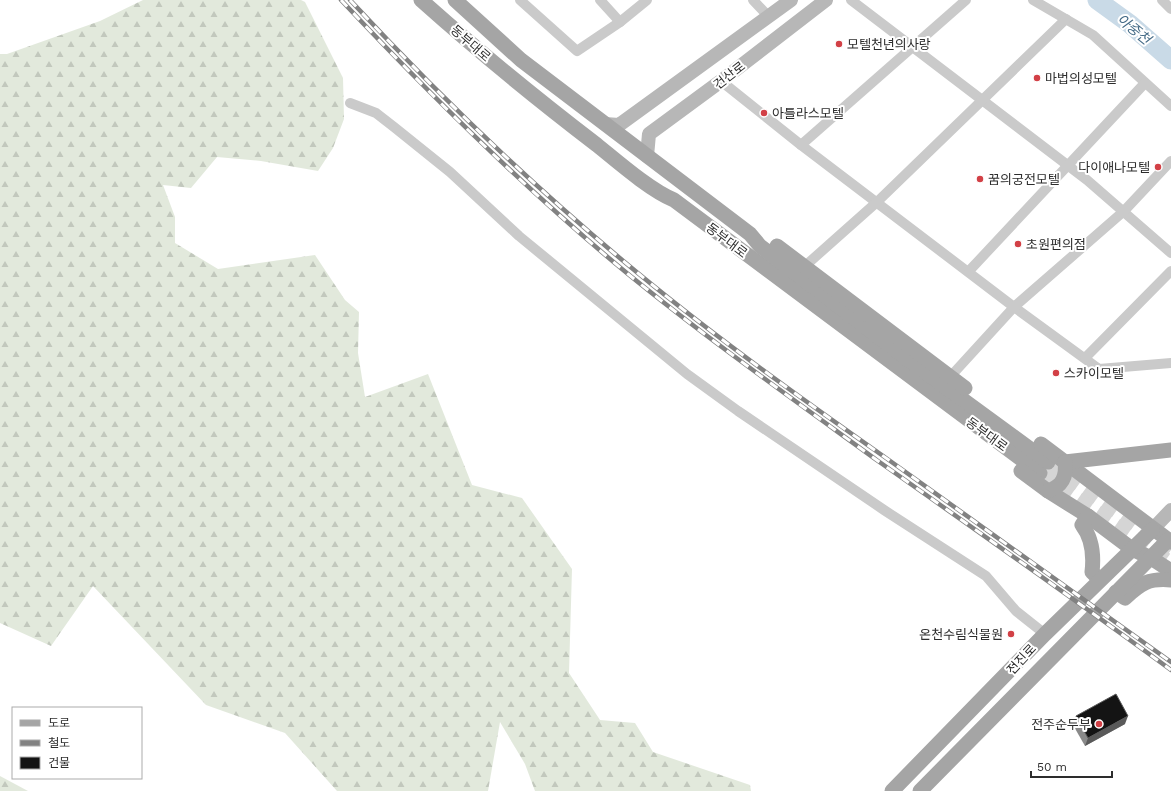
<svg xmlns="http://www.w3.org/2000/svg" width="1171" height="791" font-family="'Work Sans','Noto Sans KR',sans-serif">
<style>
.forest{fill:url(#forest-firs)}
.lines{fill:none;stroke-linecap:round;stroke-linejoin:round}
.river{stroke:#c9dae7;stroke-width:19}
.primary-tunnel{stroke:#d5d5d5;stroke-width:15;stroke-dasharray:15 8;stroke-linecap:butt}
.street{stroke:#cacaca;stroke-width:10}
.secondary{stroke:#b7b7b7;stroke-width:14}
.primary{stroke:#a5a5a5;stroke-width:15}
.rail-casing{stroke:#828282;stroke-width:4.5}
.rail{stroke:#fff;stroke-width:3;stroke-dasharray:9;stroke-linecap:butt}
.wall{fill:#8a8a8a}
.shaded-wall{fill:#5a5a5a}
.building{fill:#141414;stroke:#5a5a5a}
.poi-dot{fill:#d24046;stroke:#fff;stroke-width:1.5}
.labels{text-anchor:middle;stroke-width:4;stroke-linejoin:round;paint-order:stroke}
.street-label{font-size:13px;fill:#2d2d2d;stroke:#fff}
.poi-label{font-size:13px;fill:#2d2d2d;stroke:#fff;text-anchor:start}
.water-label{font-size:14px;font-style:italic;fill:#446a86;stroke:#fff}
</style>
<defs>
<pattern id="forest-firs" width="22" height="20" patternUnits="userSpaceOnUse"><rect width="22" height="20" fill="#e2e9dc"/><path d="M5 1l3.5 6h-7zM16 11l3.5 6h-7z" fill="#c2c8bd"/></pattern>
</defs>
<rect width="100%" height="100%" fill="#fff"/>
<g class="forest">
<polygon points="143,0 301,0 305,2 343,78 344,119 333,148 318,171 261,161 217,157 191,188 163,185 175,217 175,243 218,269 315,255 345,300 359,312 358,353 365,397 428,374 472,485 522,498 572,569 569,673 600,720 635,723 653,752 750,785 751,791 535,791 525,764 500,722 488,791 337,791 285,733 206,705 93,586 51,646 0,623 0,54 7,54 100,21"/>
<polygon points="0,776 28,791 0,791"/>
</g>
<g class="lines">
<polyline class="river" points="1097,0 1130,24 1171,60"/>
<g class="primary-tunnel">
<polyline points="1048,462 1171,550"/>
<polyline points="1040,473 1166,560"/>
</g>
<g class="street">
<polyline points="520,0 577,51 620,22 647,0"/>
<polyline points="600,0 620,22"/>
<polyline points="753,0 769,17"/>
<polyline points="851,0 1087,180 1171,253"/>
<polyline points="1033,0 1093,35 1171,106"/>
<polyline points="1162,0 1171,9"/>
<polyline points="721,81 801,145 1014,307 1099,369 1171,363"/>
<polyline points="350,103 376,113 394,127 450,172 519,236 687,374 738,411 884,510 986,576 1016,611 1045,634"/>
<polyline points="801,145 966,0"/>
<polyline points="805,266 877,202 1066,19"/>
<polyline points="969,271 1145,83"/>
<polyline points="1085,358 1171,271"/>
<polyline points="950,377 1014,307 1124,211 1171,161"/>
</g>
<g class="secondary">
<polyline points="605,124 619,125 791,0"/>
<polyline points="647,156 649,134 721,81 826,0"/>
<polyline points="1152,530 1171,510"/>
</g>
<g class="primary">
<path d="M421,0C478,51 537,99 597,145C618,162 650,190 674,200L1040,473"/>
<polyline points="455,0 521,60 750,234 760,246 910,361 1048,462"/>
<polyline points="777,246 965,388"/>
<polyline points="1041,444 1171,542"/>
<polyline points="1065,462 1171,450"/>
<polyline points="1021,471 1048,491 1088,516 1132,549 1151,558 1171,571"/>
<path d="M1048,491C1062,486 1067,477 1065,462"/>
<path d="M1088,516L1082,525C1092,538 1094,555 1092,572L1099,579"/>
<path d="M1116,592L1125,598C1141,583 1149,578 1171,580"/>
<polyline points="892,791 1045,634 1152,530"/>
<polyline points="920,791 1168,540"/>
</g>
<defs>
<g id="rail">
<path d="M341,0C432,97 526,190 628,274C709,340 794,400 878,461C976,530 1074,599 1171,670"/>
<path d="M350,0C440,97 537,190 639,274C718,339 802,399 886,458C981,526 1076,594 1171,662"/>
</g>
</defs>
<use href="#rail" class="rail-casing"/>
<use href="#rail" class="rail"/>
</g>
<polygon class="wall" points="1076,716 1125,724 1085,746 1073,725"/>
<polygon class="shaded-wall" points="1128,716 1125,724 1085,746 1088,738"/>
<polygon class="building" points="1116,694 1128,716 1088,738 1076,716"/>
<g class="poi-dot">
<circle cx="839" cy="44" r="4"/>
<circle cx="1037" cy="78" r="4"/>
<circle cx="764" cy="113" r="4"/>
<circle cx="1158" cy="167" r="4"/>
<circle cx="980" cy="179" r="4"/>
<circle cx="1018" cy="244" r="4"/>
<circle cx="1056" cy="373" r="4"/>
<circle cx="1011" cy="634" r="4"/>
<circle cx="1099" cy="724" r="4"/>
</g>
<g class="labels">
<g class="street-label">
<text transform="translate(471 43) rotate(41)" y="5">동부대로</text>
<text transform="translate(729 75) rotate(-38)" y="5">건산로</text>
<text transform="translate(727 240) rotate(37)" y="5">동부대로</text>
<text transform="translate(987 434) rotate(36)" y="5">동부대로</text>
<text transform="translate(1021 659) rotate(-47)" y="5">전진로</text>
</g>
<g class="poi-label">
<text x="847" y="49">모텔천년의사랑</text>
<text x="1045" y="83">마법의성모텔</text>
<text x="772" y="118">아틀라스모텔</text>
<text x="1150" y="172" text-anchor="end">다이애나모텔</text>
<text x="988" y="184">꿈의궁전모텔</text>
<text x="1026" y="249">초원편의점</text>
<text x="1064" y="378">스카이모텔</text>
<text x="1003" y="639" text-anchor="end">온천수림식물원</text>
<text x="1091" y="729" text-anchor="end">전주순두부</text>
</g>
<g class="water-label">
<text transform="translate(1134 29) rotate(39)" y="5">아중천</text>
</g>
</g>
<rect x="12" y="707" width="130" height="72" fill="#ffffff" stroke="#ababab"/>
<rect x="20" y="720" width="20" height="6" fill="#a5a5a5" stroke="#ababab"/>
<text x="48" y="727" font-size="12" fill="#2d2d2d">도로</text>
<rect x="20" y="740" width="20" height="6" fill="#828282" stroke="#ababab"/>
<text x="48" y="747" font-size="12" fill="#2d2d2d">철도</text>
<rect x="20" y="757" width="20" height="12" fill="#141414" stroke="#ababab"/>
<text x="48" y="767" font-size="12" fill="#2d2d2d">건물</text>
<path d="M1031 771v6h81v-6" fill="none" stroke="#2d2d2d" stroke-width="2"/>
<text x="1037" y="771" font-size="12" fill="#2d2d2d" stroke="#ffffff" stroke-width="3" paint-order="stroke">50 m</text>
</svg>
